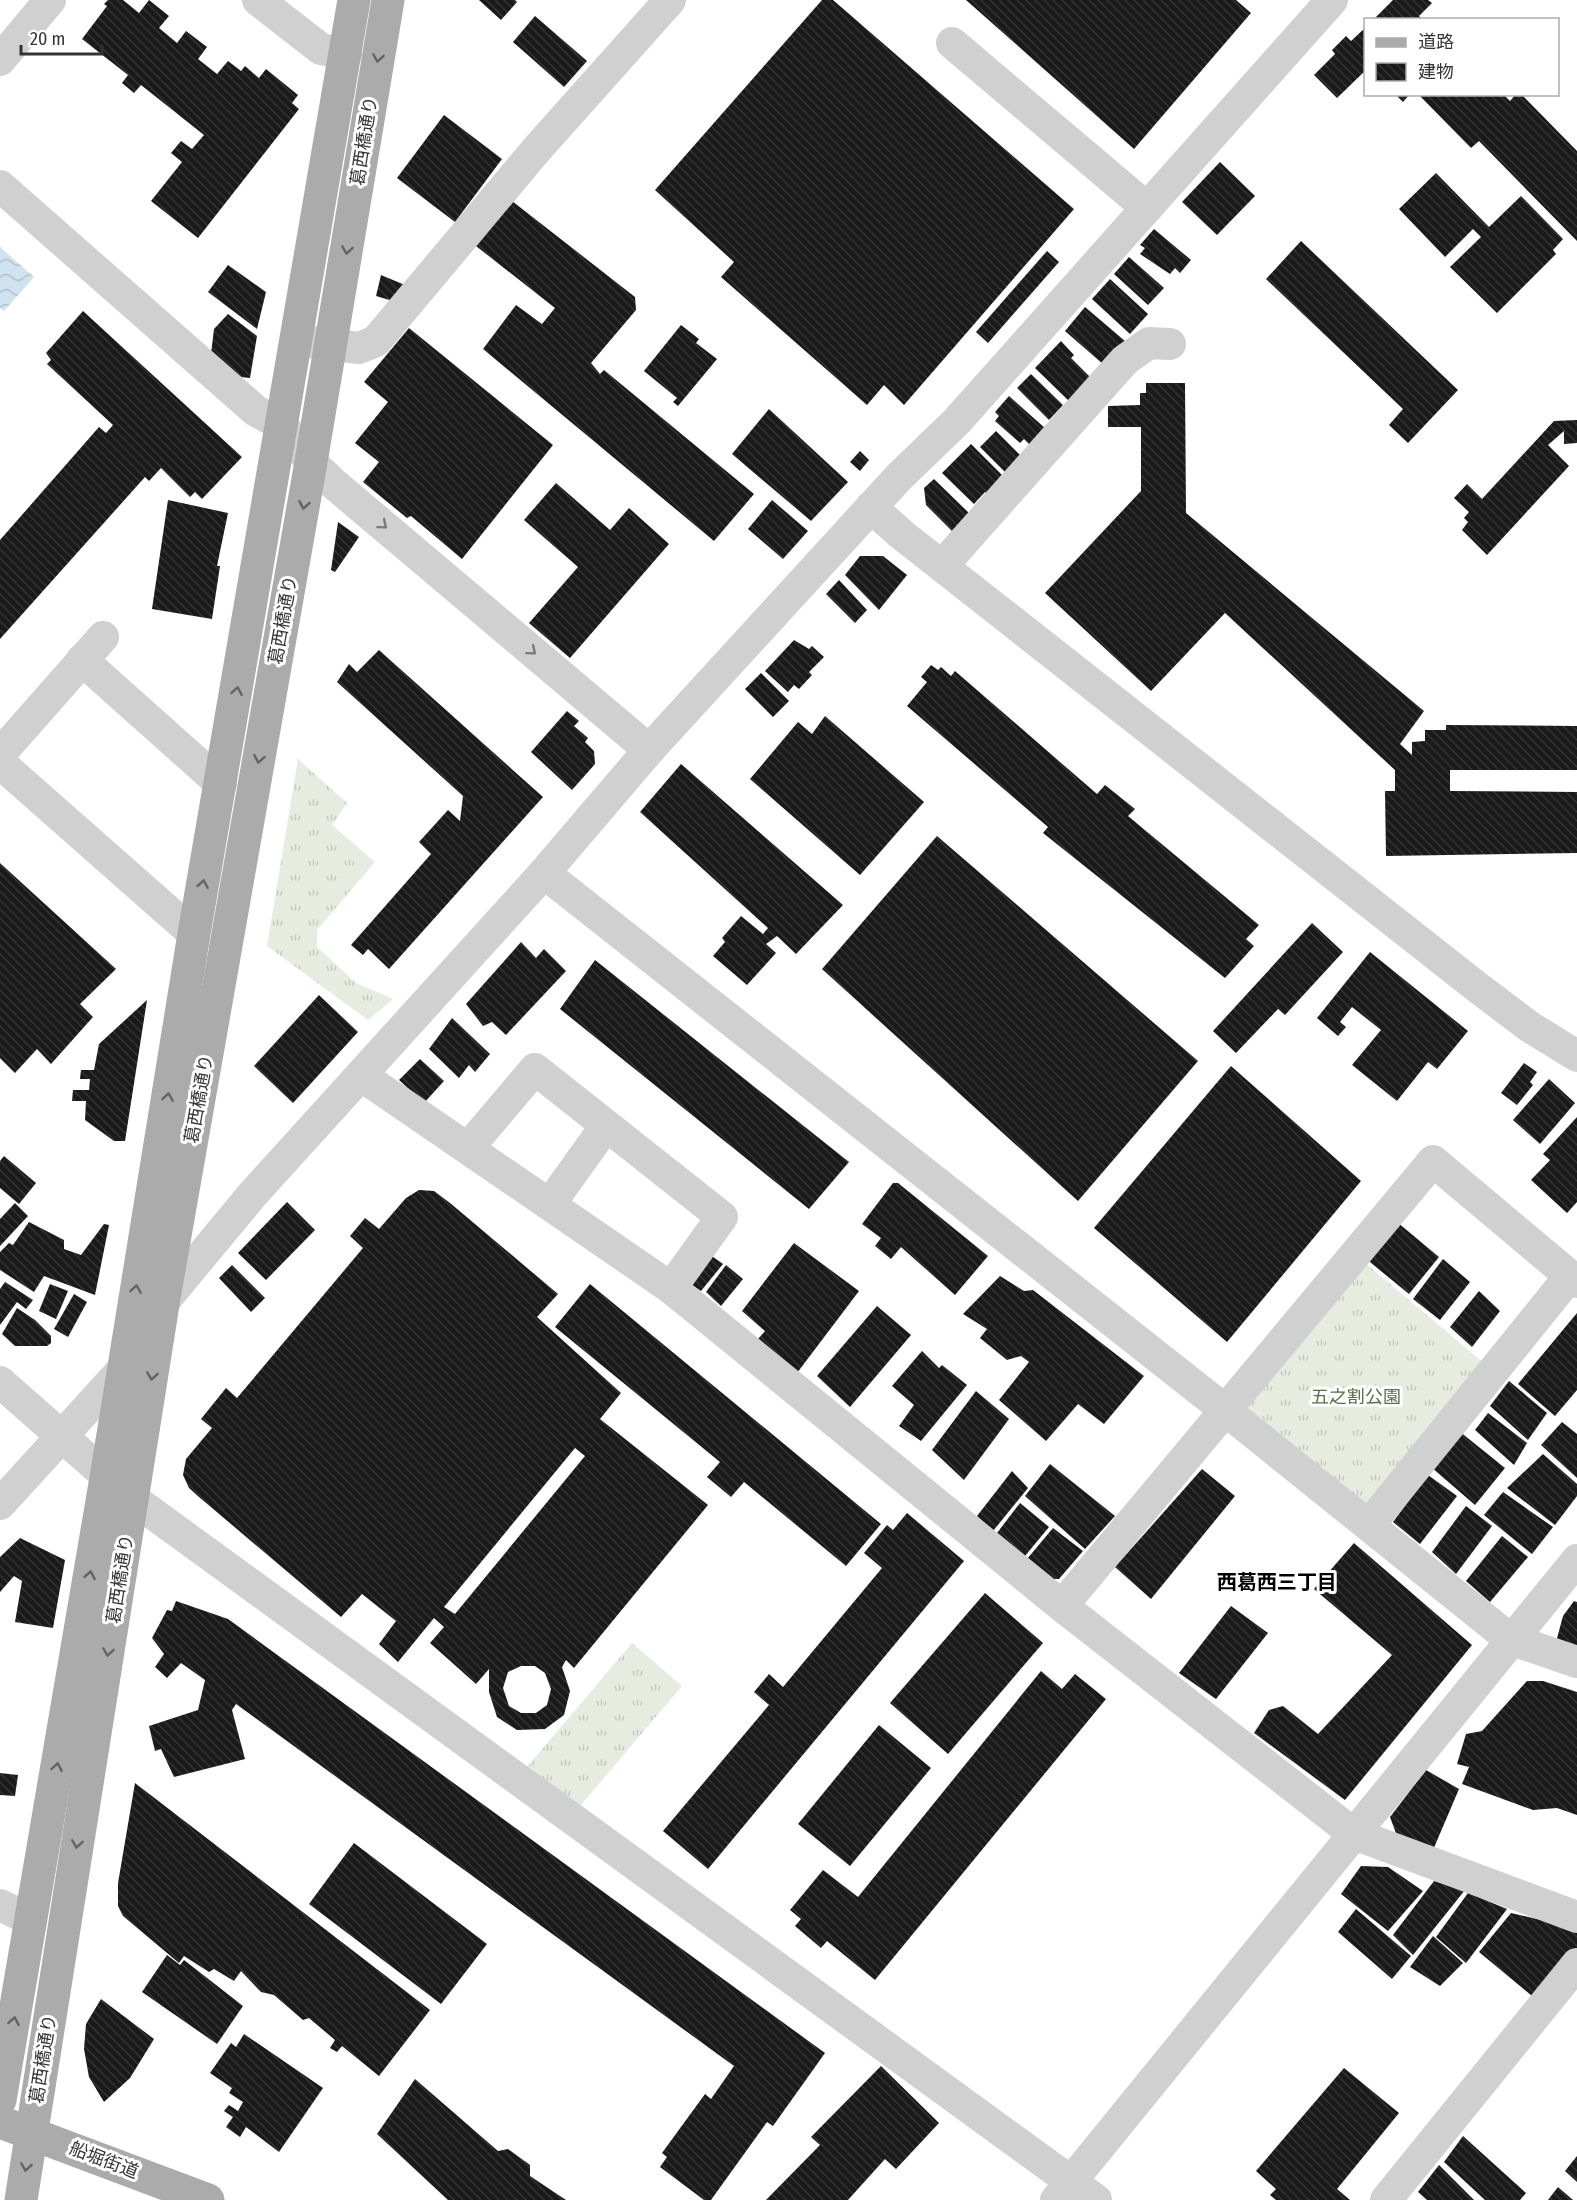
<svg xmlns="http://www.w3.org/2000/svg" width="1577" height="2200" font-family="'Fira Sans Condensed','Noto Sans JP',sans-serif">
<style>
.grass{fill:url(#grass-tufts)}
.water{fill:url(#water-waves)}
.building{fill:url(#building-back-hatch);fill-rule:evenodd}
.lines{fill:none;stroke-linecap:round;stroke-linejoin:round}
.minor{stroke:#d0d0d0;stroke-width:32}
.major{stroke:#ababab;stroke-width:33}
.oneway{stroke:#636363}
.oneway2{stroke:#7a7a7a}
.labels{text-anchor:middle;stroke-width:6;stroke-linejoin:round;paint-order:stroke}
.street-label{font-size:18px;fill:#333;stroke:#fff}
.park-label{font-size:18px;fill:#56703f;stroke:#fff}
.neighbourhood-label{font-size:20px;font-weight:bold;fill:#000;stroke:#fff}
</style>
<defs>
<pattern id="grass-tufts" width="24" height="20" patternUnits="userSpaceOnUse" patternTransform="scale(1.5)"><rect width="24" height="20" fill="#e6ecdf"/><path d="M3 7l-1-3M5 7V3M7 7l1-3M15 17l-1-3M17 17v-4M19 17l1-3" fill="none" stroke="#c6cbc0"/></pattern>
<pattern id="water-waves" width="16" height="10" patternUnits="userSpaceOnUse" patternTransform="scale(1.5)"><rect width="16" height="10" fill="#cfe2ee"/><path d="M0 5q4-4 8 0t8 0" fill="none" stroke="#b2c2cd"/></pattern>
<pattern id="building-back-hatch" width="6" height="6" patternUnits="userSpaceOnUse" patternTransform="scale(1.5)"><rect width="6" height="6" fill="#1a1a1a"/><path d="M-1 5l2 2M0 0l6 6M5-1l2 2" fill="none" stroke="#333"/></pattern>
</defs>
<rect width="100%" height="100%" fill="#fff"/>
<g class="grass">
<polygon points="298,759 347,803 332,825 375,862 317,930 317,947 356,983 393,999 368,1020 267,946"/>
<polygon points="1363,1261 1487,1366 1376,1505 1361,1506 1246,1416 1245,1401"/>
<polygon points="632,1643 682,1686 581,1805 527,1767"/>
</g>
<polygon class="water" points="0,247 34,277 4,311 0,308"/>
<g class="building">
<polygon points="108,0 123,0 139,13 149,0 169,16 159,28 177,43 186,31 207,47 198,59 217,74 228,61 241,71 245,66 259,78 266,69 298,95 292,103 299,109 198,238 151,201 182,162 171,153 181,141 192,149 204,135 141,85 134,93 122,83 128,75 82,39 107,6 104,4"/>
<polygon points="479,0 515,0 517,2 501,20"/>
<polygon points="822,0 833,0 1074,209 904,405 884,385 867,405 721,277 734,262 655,190"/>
<polygon points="966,0 1236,0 1251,13 1134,149"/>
<polygon points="1393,0 1428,0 1432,3 1419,16 1423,20 1373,20"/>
<polygon points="535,16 587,61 564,87 513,42"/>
<polygon points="1366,27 1366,70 1337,98 1314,75 1335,54 1332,50 1346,36 1351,41"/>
<polygon points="1395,94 1410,94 1403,102"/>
<polygon points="1418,94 1503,94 1510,101 1516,94 1521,94 1577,151 1577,241 1479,141 1471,148"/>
<polygon points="444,115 502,159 455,222 397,178"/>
<polygon points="1220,162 1255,196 1217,235 1182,202"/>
<polygon points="1436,173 1489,227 1521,196 1563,239 1553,250 1556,254 1497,313 1450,267 1481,237 1473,229 1445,257 1399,209"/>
<polygon points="512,201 635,297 636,310 591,363 600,374 604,370 754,494 714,541 483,349 516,305 542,324 555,308 476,246"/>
<polygon points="1154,229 1191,260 1180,273 1175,268 1170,274 1140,254 1145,248 1140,245"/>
<polygon points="1301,241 1458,390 1408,443 1389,425 1403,409 1266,279"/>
<polygon points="1047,251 1059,262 988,343 976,332"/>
<polygon points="1129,257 1164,288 1148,305 1114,274"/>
<polygon points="228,265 266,292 257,329 208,292"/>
<polygon points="381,275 405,285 393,301 376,296"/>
<polygon points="1110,279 1148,314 1130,334 1092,299"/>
<polygon points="1085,307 1125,341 1104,365 1065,331"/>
<polygon points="83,311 242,457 202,499 195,492 190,497 161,468 149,481 145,477 0,639 0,540 99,427 106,433 113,425 47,364 51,360 46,353"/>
<polygon points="228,314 257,336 250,378 232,376 211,354 214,329"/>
<polygon points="681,325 699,339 696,343 717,359 678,406 673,402 677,398 644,371"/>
<polygon points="409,328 553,445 462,559 411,516 407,518 363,482 379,462 355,443 388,402 364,382"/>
<polygon points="1061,341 1074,355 1071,358 1092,379 1070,402 1035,368"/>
<polygon points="1031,374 1063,405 1049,420 1017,388"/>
<polygon points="1146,383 1185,383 1186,513 1424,711 1400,744 1412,755 1412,742 1425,741 1425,730 1446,730 1446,725 1577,726 1577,770 1450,770 1450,791 1577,792 1577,853 1386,856 1385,791 1395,791 1395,770 1225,613 1151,691 1045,593 1141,491 1141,427 1108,427 1108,406 1140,405 1140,393 1146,393"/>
<polygon points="1009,396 1046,429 1030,445 1024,439 1020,443 995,421 999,416 995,412"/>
<polygon points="769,409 848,482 811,521 732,454"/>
<polygon points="1577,420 1577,443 1564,444 1564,431 1548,445 1569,466 1487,555 1462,530 1468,522 1464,518 1469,512 1454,498 1467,484 1482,499 1554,421"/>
<polygon points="996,431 1021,456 1005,472 980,447"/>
<polygon points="971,444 1005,478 988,495 985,492 974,504 942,473"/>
<polygon points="860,451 869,460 860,471 850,462"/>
<polygon points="934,479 971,515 954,533 926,505 924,488"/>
<polygon points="556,483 610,530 629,508 669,544 570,658 529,623 578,567 524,520"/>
<polygon points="168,500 228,513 217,566 220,566 212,619 152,609"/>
<polygon points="772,500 808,531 783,559 748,529"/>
<polygon points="338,522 359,537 335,572 331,570"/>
<polygon points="860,556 883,556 907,575 879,610 845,575"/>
<polygon points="839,580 867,610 855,623 826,594"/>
<polygon points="794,640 809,649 812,646 824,657 809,672 812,675 799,689 794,685 788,692 765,671"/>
<polygon points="379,650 543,797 389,969 368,949 363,955 351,945 431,854 419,842 448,810 460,821 463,796 337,682 349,664 357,672"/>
<polygon points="931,665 938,670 941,667 951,676 955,671 1097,794 1105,785 1135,809 1128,816 1259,925 1246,939 1254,946 1225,978 1043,833 1048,827 907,706 927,682 921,677"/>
<polygon points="761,673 789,701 773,717 745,689"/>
<polygon points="567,711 579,721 574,726 588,738 585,742 594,751 595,764 572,790 531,752"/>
<polygon points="825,716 924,802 860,875 750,779 798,722 812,734"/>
<polygon points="681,764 843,905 796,954 777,936 766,944 776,953 747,985 713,956 725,942 722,938 741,916 763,934 768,928 640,812"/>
<polygon points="937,836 1198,1061 1078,1201 822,969"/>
<polygon points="0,863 116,969 80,1004 93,1017 51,1064 37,1049 15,1073 0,1058"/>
<polygon points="1312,923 1343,952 1285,1015 1278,1009 1236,1053 1213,1031"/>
<polygon points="521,942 536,958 544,949 566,971 506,1035 492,1022 483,1026 466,1004"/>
<polygon points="1370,952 1468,1031 1437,1069 1428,1062 1397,1101 1352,1065 1381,1030 1352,1007 1340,1022 1346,1027 1338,1036 1317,1018"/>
<polygon points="595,960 849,1162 809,1209 560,1009"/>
<polygon points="319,995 358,1032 293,1103 254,1066"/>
<polygon points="147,1000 125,1141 114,1141 85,1120 86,1101 72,1101 73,1090 89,1090 90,1079 80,1079 81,1070 94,1070 99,1044"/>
<polygon points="452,1018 490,1054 475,1072 469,1065 459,1078 429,1049"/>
<polygon points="420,1059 444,1081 424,1103 399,1080"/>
<polygon points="1524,1063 1537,1072 1530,1082 1533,1085 1517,1105 1501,1093"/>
<polygon points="1231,1066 1361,1181 1227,1342 1094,1228"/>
<polygon points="1549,1079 1575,1103 1540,1144 1513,1120"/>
<polygon points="1577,1117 1577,1202 1567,1213 1531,1180 1550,1160 1543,1154"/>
<polygon points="4,1156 36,1183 19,1204 0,1188 0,1161"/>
<polygon points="893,1183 898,1183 988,1256 955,1295 901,1247 891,1259 875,1246 881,1238 862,1224"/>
<path d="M419,1190L434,1191L450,1203L558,1294L537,1317L621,1393L600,1419L708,1505L574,1668L566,1660L562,1667L570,1691L564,1715L545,1729L517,1730L497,1717L489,1692V1669L476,1684L430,1643L444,1627L434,1618L398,1662L379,1644L396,1621L362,1594L341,1617L199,1497L189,1488L183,1475L186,1459L212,1428L201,1419L226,1388L237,1398L363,1248L350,1236L365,1218L379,1229L406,1198ZM575,1448L585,1456L455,1614L444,1607ZM521,1666H535L545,1673L551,1689L547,1705L536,1713H521L509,1706L503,1688L508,1672Z"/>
<polygon points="287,1202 315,1230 266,1280 238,1253"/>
<polygon points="15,1203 28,1216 0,1246 0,1219"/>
<polygon points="29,1222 64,1240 64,1249 81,1255 104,1224 109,1225 95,1295 44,1276 34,1292 0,1270 0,1252 9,1243 13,1245"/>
<polygon points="1397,1222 1439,1257 1409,1294 1365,1258"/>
<polygon points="794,1243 859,1291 797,1373 758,1339 765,1331 742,1311"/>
<polygon points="709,1254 723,1264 701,1291 686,1281"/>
<polygon points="1443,1259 1470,1282 1440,1320 1413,1299"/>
<polygon points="232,1265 265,1298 251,1312 219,1278"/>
<polygon points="726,1265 743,1279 721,1306 706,1292"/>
<polygon points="1000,1276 1024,1291 1033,1290 1144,1376 1104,1424 1078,1404 1046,1441 999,1400 1029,1362 1021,1356 1007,1360 980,1338 987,1329 963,1314"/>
<polygon points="5,1282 33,1300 26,1309 17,1302 0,1325 0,1289"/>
<polygon points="50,1284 68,1291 56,1319 39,1311"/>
<polygon points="590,1284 881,1524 846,1566 744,1482 731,1497 707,1477 720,1462 555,1327"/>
<polygon points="1479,1291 1500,1311 1472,1347 1450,1327"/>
<polygon points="74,1294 87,1302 68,1337 54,1329"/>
<polygon points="877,1306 911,1335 850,1407 817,1376"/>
<polygon points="17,1308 35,1320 51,1336 51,1343 47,1346 15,1346 2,1334"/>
<polygon points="1577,1313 1577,1390 1555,1416 1518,1384"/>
<polygon points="922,1351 939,1368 942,1365 967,1385 921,1441 899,1426 914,1405 892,1386"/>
<polygon points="1509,1381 1547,1413 1528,1440 1490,1406"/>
<polygon points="976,1391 1009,1419 964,1480 932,1450"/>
<polygon points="1488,1413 1527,1443 1514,1465 1475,1430"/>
<polygon points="1562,1422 1577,1434 1577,1478 1541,1445"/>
<polygon points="1459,1431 1505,1468 1475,1505 1431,1467"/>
<polygon points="1543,1454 1577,1484 1577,1496 1555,1525 1507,1488"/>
<polygon points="1050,1464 1115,1516 1085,1549 1025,1496"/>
<polygon points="1202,1469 1235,1496 1151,1599 1115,1567"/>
<polygon points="1012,1471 1028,1488 993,1531 977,1516"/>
<polygon points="1428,1475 1457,1496 1420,1544 1393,1522"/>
<polygon points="1503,1492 1553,1527 1532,1554 1484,1515"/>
<polygon points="1020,1503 1049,1527 1025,1556 997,1533"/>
<polygon points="1466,1506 1492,1526 1456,1574 1432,1552"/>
<polygon points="907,1513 964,1561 708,1869 663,1831 769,1705 754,1692 769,1674 783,1687 882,1568 864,1553 887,1525 893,1530"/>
<polygon points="1053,1528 1083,1551 1059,1579 1048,1579 1027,1559"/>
<polygon points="1502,1536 1528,1557 1490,1602 1466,1581"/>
<polygon points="20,1538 65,1560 53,1628 15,1622 22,1581 14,1576 0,1592 0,1557"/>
<polygon points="1354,1543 1472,1645 1345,1800 1254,1733 1269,1710 1283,1706 1318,1734 1392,1655 1314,1589"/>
<polygon points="985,1593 1043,1643 948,1754 890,1703"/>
<polygon points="176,1601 228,1619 825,2053 773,2126 767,2122 711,2200 704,2200 660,2167 667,2157 662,2153 705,2094 711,2099 734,2066 236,1704 232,1710 245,1759 174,1777 161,1749 155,1751 149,1726 198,1710 205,1680 181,1663 167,1678 155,1667 164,1654 152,1638 167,1610 172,1611"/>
<polygon points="1574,1601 1577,1602 1577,1650 1556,1642 1563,1616"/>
<polygon points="1231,1606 1268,1633 1216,1699 1179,1673"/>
<polygon points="1041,1671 1062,1689 1075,1674 1106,1699 875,1980 827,1941 821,1948 795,1926 801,1919 790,1910 823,1870 858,1897"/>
<polygon points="1527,1681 1543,1681 1577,1692 1577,1815 1557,1808 1533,1810 1462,1784 1469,1767 1457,1764 1466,1734 1482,1731"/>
<polygon points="879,1725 931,1768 850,1866 798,1824"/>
<polygon points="1426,1770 1459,1789 1433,1850 1397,1836 1390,1817"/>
<polygon points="0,1773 18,1775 15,1796 0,1795"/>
<polygon points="135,1783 430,2010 379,2076 342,2046 337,2052 330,2048 335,2040 309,2018 303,2020 274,1995 261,1992 241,1971 234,1981 214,1969 209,1972 184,1956 179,1963 123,1916 118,1906 118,1883"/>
<polygon points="354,1843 487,1944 441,2004 309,1904"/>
<polygon points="1361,1866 1388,1867 1423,1891 1388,1931 1341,1894"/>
<polygon points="1434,1881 1465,1890 1413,1955 1393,1935"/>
<polygon points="1468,1893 1507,1909 1466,1963 1436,1937"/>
<polygon points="1356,1909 1411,1956 1392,1979 1338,1932"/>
<polygon points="1511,1913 1577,1928 1577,1950 1538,2001 1479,1952"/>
<polygon points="1433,1936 1463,1963 1440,1986 1410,1967"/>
<polygon points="167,1955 180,1965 184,1960 243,2006 217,2044 142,1992"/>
<polygon points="101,1999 154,2039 130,2078 104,2102 89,2077 84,2049 86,2024"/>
<polygon points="244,2034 323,2088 279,2152 246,2127 240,2137 226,2127 233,2117 224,2111 229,2105 238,2111 243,2102 229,2093 232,2088 210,2073 231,2043 236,2047"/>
<polygon points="881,2066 939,2123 896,2169 885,2159 848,2200 766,2200 820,2145 811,2137"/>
<polygon points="1344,2068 1399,2113 1337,2189 1350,2200 1276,2200 1270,2195 1276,2189 1256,2171"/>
<polygon points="415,2079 498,2151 508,2149 530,2165 530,2176 566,2200 448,2200 377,2134"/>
<polygon points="1463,2136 1526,2193 1520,2200 1485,2200 1444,2162"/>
<polygon points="1577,2156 1577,2182 1565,2171"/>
<polygon points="1439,2165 1474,2200 1427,2200 1418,2192"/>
<polygon points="1558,2187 1573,2200 1548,2200"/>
</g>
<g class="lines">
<g class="minor">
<polyline points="258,0 321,49 346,54"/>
<polyline points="952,43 1147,208"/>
<polyline points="0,60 50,0"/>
<polyline points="0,186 256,411 282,425 311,462 334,484 649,750"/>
<polyline points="303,341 359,348 376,341 537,149 670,0"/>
<polyline points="871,507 901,534 1477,987 1530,1027 1577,1056"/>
<polyline points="942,566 1125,360 1149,343 1170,344"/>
<polyline points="82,660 221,784"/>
<polyline points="0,754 103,637"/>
<polyline points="0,763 194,934"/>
<polyline points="544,873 1225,1410 1510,1639 1577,1662"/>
<polyline points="362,1076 671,1288 1062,1606 1354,1834 1577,1917"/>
<polyline points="468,1148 535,1069 722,1217 671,1288"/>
<polyline points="550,1204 605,1127"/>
<polyline points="160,1306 252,1195 544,873 649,750 899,477 957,421 1332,0"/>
<polyline points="0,1382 133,1499 1096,2200"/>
<polyline points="0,1504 124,1368 130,1356"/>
<polyline points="1369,1525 1570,1276"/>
<polyline points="1062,1606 1433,1161 1577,1282"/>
<polyline points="0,1905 31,1920"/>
<polyline points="1056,2200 1577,1560"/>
<polyline points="1386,2200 1577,1964"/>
</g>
<g class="major">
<polyline points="0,2100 106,1478 194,934 354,0"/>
<polyline points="0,2122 208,2200"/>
<polyline points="21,2200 164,1298 311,462 388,0"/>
</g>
</g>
<defs><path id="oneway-chevron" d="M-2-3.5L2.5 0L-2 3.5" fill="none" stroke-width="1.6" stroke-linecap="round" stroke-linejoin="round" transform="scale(1.5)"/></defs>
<g class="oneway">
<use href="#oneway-chevron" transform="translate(378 58) rotate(99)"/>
<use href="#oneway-chevron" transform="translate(347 250) rotate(99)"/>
<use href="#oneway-chevron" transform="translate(304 505) rotate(100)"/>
<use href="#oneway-chevron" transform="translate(237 691) rotate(-80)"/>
<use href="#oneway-chevron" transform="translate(259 759) rotate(100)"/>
<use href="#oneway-chevron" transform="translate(203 884) rotate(-80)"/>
<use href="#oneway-chevron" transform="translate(168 1097) rotate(-81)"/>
<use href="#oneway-chevron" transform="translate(136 1289) rotate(-81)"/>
<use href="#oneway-chevron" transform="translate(152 1376) rotate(99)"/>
<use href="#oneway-chevron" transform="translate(90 1575) rotate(-80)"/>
<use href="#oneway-chevron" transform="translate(108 1652) rotate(99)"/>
<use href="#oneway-chevron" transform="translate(57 1767) rotate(-80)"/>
<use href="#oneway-chevron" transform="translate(77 1844) rotate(99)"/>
<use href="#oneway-chevron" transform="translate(14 2021) rotate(-80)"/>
<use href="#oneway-chevron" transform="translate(26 2167) rotate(99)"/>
</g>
<g class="oneway2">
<use href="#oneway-chevron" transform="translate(383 525) rotate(40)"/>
<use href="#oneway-chevron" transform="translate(532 651) rotate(40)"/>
</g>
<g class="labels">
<g class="street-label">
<text transform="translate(364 141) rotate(-81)" y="6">葛西橋通り</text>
<text transform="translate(283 620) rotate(-80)" y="6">葛西橋通り</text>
<text transform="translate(199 1099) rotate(-80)" y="6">葛西橋通り</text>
<text transform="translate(120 1579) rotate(-81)" y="6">葛西橋通り</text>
<text transform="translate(43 2059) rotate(-81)" y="6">葛西橋通り</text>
<text transform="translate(104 2160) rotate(21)" y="6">船堀街道</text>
</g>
<g class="park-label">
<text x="1356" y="1403">五之割公園</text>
</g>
<g class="neighbourhood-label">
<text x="1277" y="1589">西葛西三丁目</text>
</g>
</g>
<rect x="1364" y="18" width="195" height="78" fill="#ffffff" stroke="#adadad" stroke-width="1.5"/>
<rect x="1376" y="38" width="30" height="9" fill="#ababab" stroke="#adadad" stroke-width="1.5"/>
<text x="1418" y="48" font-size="18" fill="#333333">道路</text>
<rect x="1376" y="63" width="30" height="18" fill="url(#building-back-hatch)" stroke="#adadad" stroke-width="1.5"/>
<text x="1418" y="78" font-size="18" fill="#333333">建物</text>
<path d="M21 45v9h81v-9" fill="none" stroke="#333333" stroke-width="3"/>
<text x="30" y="45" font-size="18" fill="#333333" stroke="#ffffff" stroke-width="4.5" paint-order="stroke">20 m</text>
</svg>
